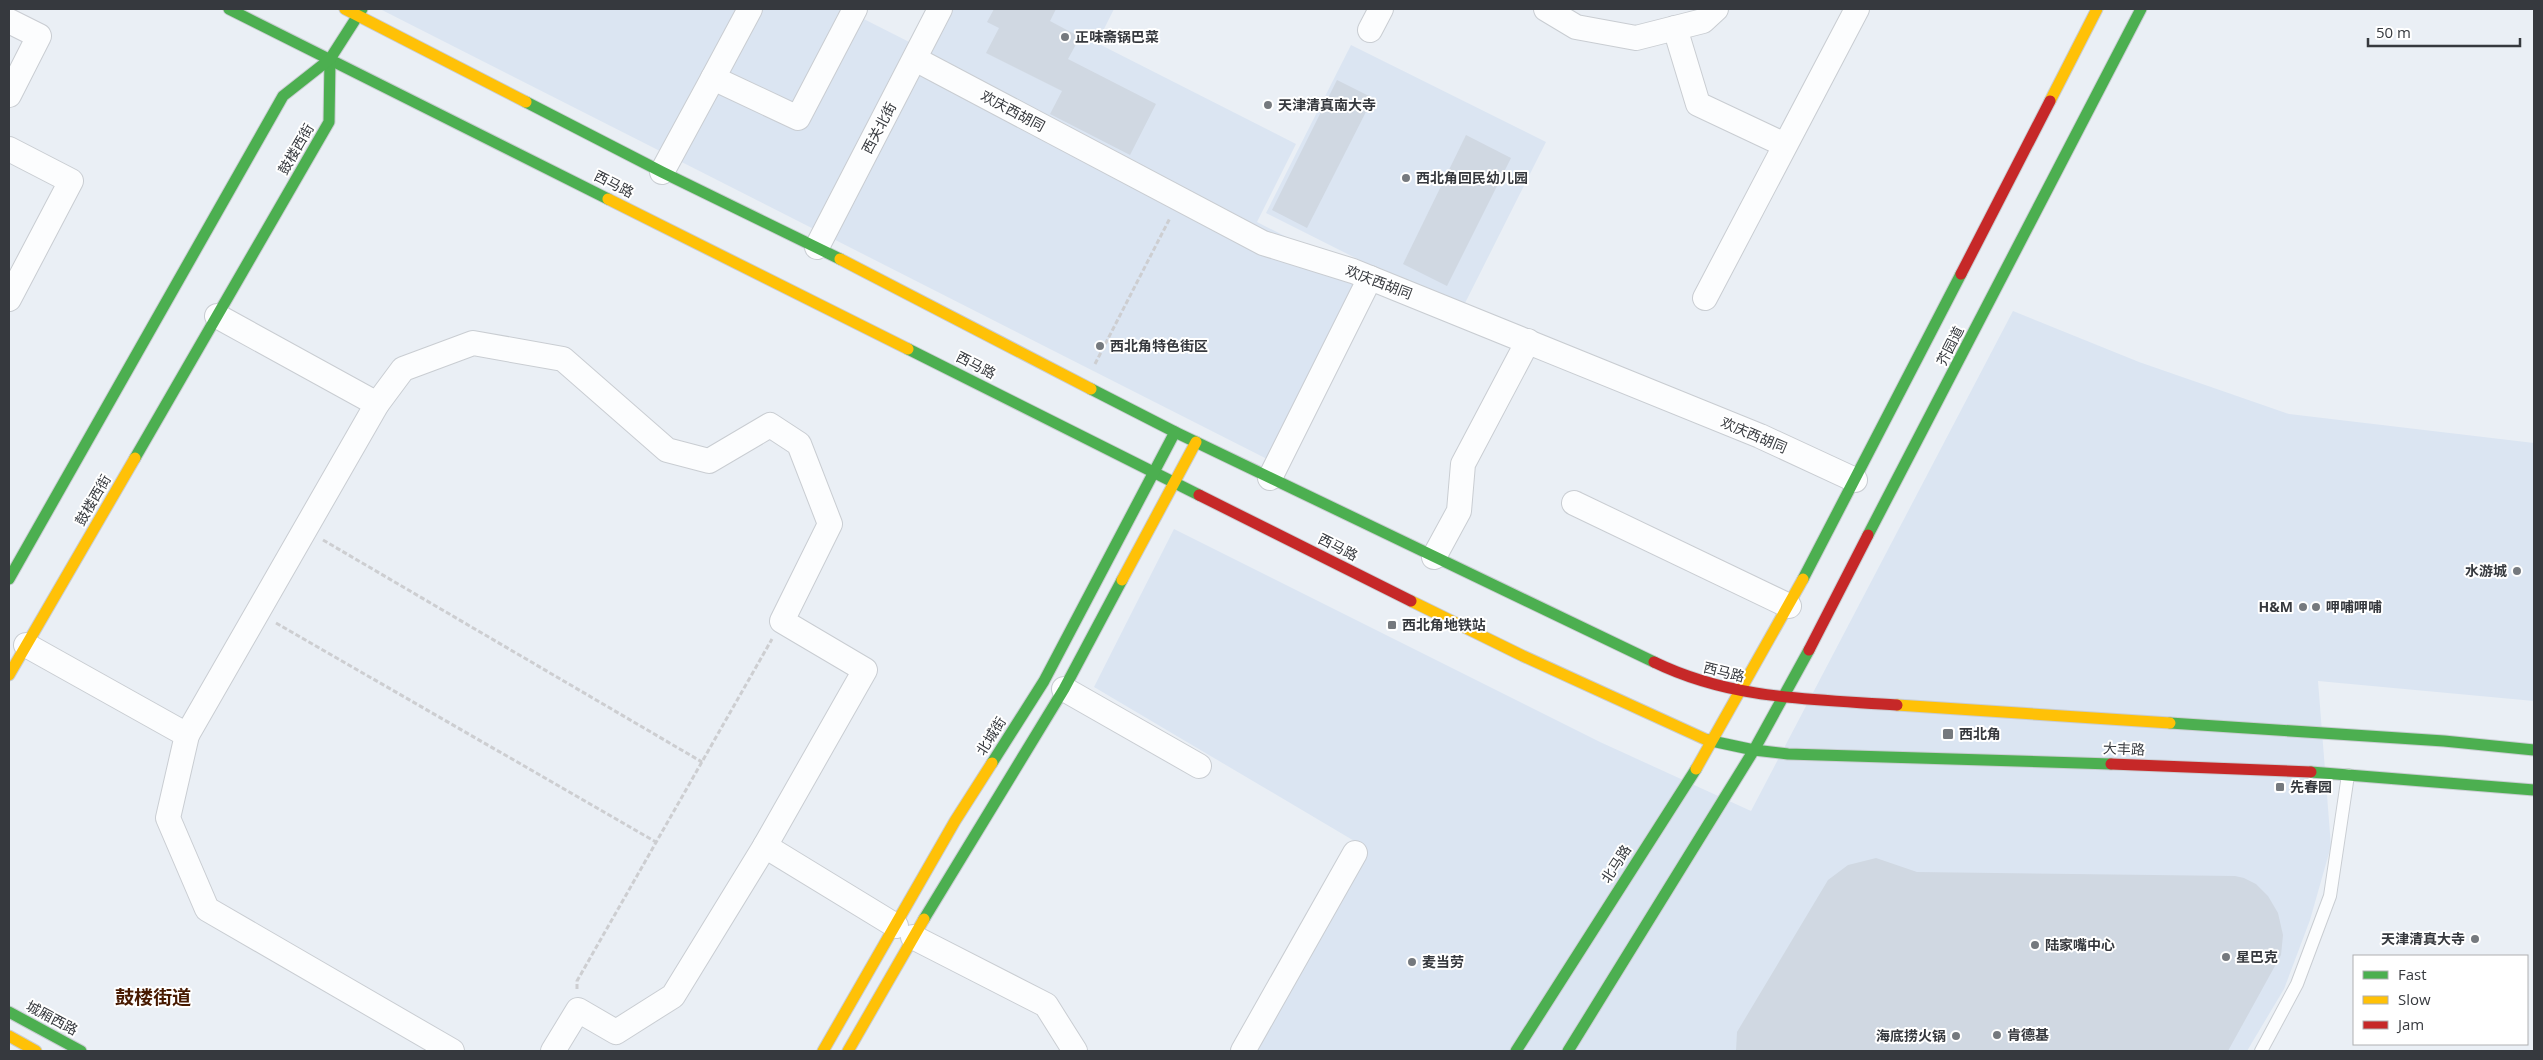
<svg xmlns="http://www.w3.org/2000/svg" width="2543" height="1060" font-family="'Open Sans','Noto Sans SC',sans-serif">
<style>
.built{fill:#dbe5f2}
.building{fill:#d0d8e2}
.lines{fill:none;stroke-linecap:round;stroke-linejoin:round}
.lane-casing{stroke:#c9cdd2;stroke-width:14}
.street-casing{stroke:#c9cdd2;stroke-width:26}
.fast-casing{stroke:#c9cdd2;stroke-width:13}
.slow-casing{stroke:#c9cdd2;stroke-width:13}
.jam-casing{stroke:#c9cdd2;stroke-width:13}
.path{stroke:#cdced1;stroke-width:3;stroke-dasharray:5 2.5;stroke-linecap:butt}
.lane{stroke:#fcfdfe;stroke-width:12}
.street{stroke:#fcfdfe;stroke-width:24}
.fast{stroke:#4caf50;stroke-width:11}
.slow{stroke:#ffc107;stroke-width:11}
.jam{stroke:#c62828;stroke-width:11}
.poi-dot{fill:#75797e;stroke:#fff;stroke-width:2}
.labels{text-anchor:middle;stroke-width:4;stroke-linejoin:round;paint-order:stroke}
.poi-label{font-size:14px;font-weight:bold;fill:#36393e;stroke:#fff;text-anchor:start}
.street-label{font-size:14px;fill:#36393e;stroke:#fff}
.district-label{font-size:19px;font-weight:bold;fill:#471900;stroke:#fff}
</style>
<rect width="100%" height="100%" fill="#eaeff5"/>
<g class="built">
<polygon points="380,9 844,9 927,51 949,9 1114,9 1097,43 1296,144 1257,222 1365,277 1271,461"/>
<polygon points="1351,45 1546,142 1461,311 1266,213"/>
<polygon points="2013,311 2139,362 2289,414 2534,443 2534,701 2318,681 2331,846 2310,920 2284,989 2247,1051 1232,1051 1356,842 1094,687 1174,529 1600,742 1751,811"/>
</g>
<g class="building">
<polygon points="994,9 1056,9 1050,21 1080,37 1068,59 1156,104 1130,155 1050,114 1062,91 986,53 999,28 987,22"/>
<polygon points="1337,80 1373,98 1307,228 1272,210"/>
<polygon points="1466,135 1511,158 1447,286 1403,264"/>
<polygon points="1876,858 1917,872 2235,876 2244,878 2256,884 2268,896 2278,913 2283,935 2281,955 2228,1051 1736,1051 1737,1032 1828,880 1848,865"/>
</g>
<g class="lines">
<defs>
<polyline id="lane" points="2261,1051 2297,984 2330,896 2348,775"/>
<g id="street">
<polyline points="1546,9 1576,27 1636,38 1703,21 1716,9"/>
<polyline points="9,21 39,36 9,95"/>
<polyline points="1675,28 1698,104 1785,145"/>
<polyline points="1370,30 1381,9"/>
<polyline points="915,59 1263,243 1353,271 1760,436 1855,480"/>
<polyline points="713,78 750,9"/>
<polyline points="9,149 71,181 9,299"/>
<polyline points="662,172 713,78 798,118 855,9"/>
<polyline points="817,247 940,9"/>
<polyline points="1705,298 1857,9"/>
<polyline points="217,316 377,404"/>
<polyline points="1270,478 1370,278"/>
<polyline points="1574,503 1789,606"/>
<polyline points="1434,557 1459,511 1463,464 1528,341"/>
<polyline points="26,645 187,735 377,404 403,369 473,343 563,359 667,450 709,461 770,425 799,444 830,524 782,621 865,670 765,846"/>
<polyline points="1064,689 1199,766"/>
<polyline points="187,735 168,818 207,909 452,1051"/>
<polyline points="913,937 1046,1005 1075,1051"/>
<polyline points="553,1051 578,1010 616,1032 673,996 765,846 896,926"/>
<polyline points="1243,1051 1355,853"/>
</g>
<g id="fast">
<polyline points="229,9 608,199"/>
<polyline points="526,102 662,172 840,259"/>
<polyline points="908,349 1199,495"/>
<polyline points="1091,389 1175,432 1654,662"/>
<polyline points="135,458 329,122 330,59"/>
<polyline points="1868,535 2141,9"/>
<polyline points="9,579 283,96 330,59 362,9"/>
<polyline points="1803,579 1961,274"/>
<polyline points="2170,723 2444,741 2534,750"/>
<polyline points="1707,740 1754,750 1788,754 2111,764"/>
<polyline points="992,763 1044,681 1175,432"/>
<polyline points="2311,772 2534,790"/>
<polyline points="924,919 1064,689 1122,580"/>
<polyline points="9,1012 81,1051"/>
<polyline points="1516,1051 1696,769"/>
<polyline points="1568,1051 1754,750 1809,650"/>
</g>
<g id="slow">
<polyline points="345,9 526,102"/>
<polyline points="2050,101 2097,9"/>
<polyline points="608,199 908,349"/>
<polyline points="840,259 1091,389"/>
<polyline points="1122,580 1196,442"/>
<polyline points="1411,601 1523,656 1707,740"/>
<polyline points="9,675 135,458"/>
<polyline points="1897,705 2170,723"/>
<polyline points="1696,769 1803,579"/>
<polyline points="9,1036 36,1051"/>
<polyline points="823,1051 955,821 992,763"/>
<polyline points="848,1051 924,919"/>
</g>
<g id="jam">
<polyline points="1961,274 2050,101"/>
<polyline points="1199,495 1411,601"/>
<polyline points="1809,650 1868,535"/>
<path d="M1654,662C1732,700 1812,699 1897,705"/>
<polyline points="2111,764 2311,772"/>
</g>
</defs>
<use href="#lane" class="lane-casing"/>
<use href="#street" class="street-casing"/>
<use href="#fast" class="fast-casing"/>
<use href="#slow" class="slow-casing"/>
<use href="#jam" class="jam-casing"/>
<g class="path">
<polyline points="1095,364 1170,218"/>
<polyline points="323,540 702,762"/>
<polyline points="276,623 656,842"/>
<polyline points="577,989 577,981 772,639"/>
</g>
<use href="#lane" class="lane"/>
<use href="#street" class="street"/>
<use href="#fast" class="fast"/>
<use href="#slow" class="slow"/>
<use href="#jam" class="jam"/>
</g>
<g class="poi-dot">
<circle cx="1065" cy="37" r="5"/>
<circle cx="1268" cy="105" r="5"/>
<circle cx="1406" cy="178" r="5"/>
<circle cx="1100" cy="346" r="5"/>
<circle cx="2517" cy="571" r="5"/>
<circle cx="2303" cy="607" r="5"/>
<circle cx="2316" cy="607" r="5"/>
<rect x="1387" y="620" width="10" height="10" rx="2.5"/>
<rect x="1942" y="728" width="12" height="12" rx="2.5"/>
<rect x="2275" y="782" width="10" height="10" rx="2.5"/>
<circle cx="2475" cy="939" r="5"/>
<circle cx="2035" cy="945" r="5"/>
<circle cx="2226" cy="957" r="5"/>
<circle cx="1412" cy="962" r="5"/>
<circle cx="1997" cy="1035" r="5"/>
<circle cx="1956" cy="1036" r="5"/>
</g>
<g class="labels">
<g class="poi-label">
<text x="1075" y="42">正味斋锅巴菜</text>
<text x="1278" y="110">天津清真南大寺</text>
<text x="1416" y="183">西北角回民幼儿园</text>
<text x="1110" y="351">西北角特色街区</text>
<text x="2507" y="576" text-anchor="end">水游城</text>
<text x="2293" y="612" text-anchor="end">H&amp;M</text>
<text x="2326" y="612">呷哺呷哺</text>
<text x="1402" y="630">西北角地铁站</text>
<text x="1959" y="739">西北角</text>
<text x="2290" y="792">先春园</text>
<text x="2465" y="944" text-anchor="end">天津清真大寺</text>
<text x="2045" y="950">陆家嘴中心</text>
<text x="2236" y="962">星巴克</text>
<text x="1422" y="967">麦当劳</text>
<text x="2007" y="1040">肯德基</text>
<text x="1946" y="1041" text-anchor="end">海底捞火锅</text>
</g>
<g class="street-label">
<text transform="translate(1013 111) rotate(28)" y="5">欢庆西胡同</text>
<text transform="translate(879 128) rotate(-62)" y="5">西关北街</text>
<text transform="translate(296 149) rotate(-60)" y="5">鼓楼西街</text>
<text transform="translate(614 184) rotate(27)" y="5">西马路</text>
<text transform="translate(1379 282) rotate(21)" y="5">欢庆西胡同</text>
<text transform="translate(1950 346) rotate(-63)" y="5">芥园道</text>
<text transform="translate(976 365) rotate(27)" y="5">西马路</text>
<text transform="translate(1754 435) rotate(23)" y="5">欢庆西胡同</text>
<text transform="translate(93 500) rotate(-60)" y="5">鼓楼西街</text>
<text transform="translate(1338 547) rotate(27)" y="5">西马路</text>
<text transform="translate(1724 672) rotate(14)" y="5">西马路</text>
<text transform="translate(991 736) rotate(-58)" y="5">北城街</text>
<text transform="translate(2124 749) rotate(2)" y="5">大丰路</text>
<text transform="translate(1616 864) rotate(-57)" y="5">北马路</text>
<text transform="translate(52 1018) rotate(28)" y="5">城厢西路</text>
</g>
<g class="district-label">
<text x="153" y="1004">鼓楼街道</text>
</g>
</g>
<rect width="2543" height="1060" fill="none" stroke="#36393e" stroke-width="20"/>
<rect x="2353" y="955" width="175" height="90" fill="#ffffff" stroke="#afb0b2"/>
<rect x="2363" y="971" width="25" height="8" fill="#4caf50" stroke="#afb0b2"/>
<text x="2398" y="980" font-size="15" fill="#36393e">Fast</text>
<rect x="2363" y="996" width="25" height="8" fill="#ffc107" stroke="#afb0b2"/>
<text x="2398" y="1005" font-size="15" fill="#36393e">Slow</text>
<rect x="2363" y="1021" width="25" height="8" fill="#c62828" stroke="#afb0b2"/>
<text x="2398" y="1030" font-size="15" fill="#36393e">Jam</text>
<path d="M2368 38v8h152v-8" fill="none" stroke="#36393e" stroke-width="2.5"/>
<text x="2376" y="38" font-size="15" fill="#36393e" stroke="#ffffff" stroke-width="4" paint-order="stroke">50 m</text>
</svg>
